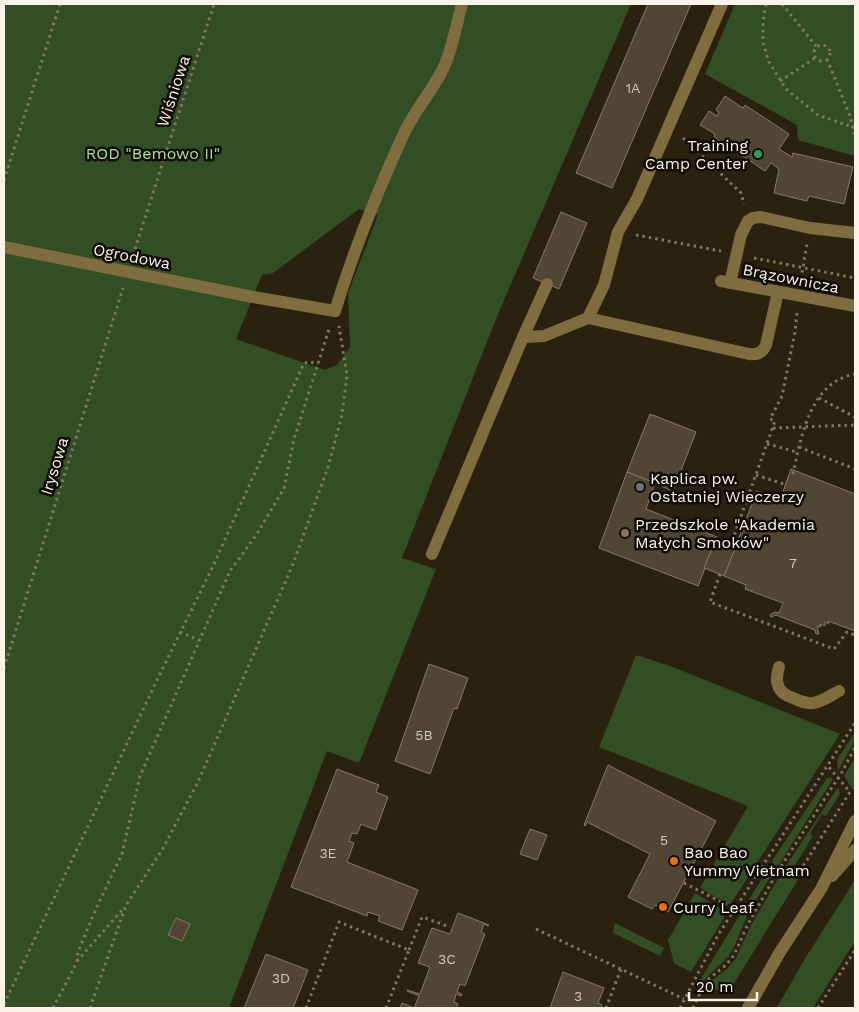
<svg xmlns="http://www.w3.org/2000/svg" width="859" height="1012" font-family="'Work Sans',sans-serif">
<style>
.green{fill:#324e24;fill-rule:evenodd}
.building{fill:#514633;stroke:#867a65}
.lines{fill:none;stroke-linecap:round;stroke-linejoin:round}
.path{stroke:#807768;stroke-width:3;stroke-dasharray:2.5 4;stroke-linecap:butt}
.minor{stroke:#806d3f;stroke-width:12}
.leisure-dot{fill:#2e9e5b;stroke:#100b05;stroke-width:2}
.worship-dot{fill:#6b7280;stroke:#100b05;stroke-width:2}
.education-dot{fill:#8d6e63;stroke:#100b05;stroke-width:2}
.food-dot{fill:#e8710a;stroke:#100b05;stroke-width:2}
.labels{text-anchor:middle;stroke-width:5;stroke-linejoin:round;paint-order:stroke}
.number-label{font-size:14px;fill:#d0c8bb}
.street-label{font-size:16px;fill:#faf3e8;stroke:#100b05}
.poi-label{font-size:16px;fill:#faf3e8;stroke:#100b05;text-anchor:start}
.park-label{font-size:16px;fill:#aae191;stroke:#100b05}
</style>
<rect width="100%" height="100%" fill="#2b210f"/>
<g class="green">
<path d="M4,4H631L496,319L402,558L436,569L359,763L327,751L229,1008H4ZM359,209L378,215L348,293L350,347L338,364L325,370L236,339L262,275L273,273Z"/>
<polygon points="735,4 855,4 855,156 798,140 797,125 705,74"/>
<polygon points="636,655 670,666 840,734 730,905 700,888 748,806 599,747"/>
<polygon points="855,732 855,740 838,771 837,760"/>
<polygon points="855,758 855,787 853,790 844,776"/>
<polygon points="830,777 833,779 778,866 773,866 772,861 827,778"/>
<polygon points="838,787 840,794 826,816 822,814 810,834 813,836 795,865 786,866"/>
<polygon points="771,876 749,911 734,947 728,957 701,983 699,982 761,880"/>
<path d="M779,877L798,878L796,883L733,985C724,991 717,992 707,986L710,982L727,969L736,958L750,927Z"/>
<polygon points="855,880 855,941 813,1008 777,1008 804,960"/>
<polygon points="695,893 725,911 725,916 691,972 674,963 668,940"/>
<polygon points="615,923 664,948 660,956 613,933"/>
</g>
<g class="building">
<polygon points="648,4 691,4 612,188 576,173"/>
<polygon points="725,96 743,108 745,105 789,134 779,149 792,157 793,153 853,167 844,204 809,196 807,201 774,193 779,169 771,163 765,171 714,137 715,134 700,125 709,111 717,116 719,112 716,110"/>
<polygon points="561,212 587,223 559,289 533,278"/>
<polygon points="650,414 696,432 673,491 627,472"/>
<polygon points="791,469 855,494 855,631 828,621 829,624 825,622 825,626 820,624 821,627 817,626 819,634 816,634 815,630 781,617 776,615 771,617 770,615 775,612 779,613 783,603 745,589 746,585 724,576 757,491 780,500"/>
<polygon points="627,472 655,483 646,509 717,537 698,586 599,548"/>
<polygon points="715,541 735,549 724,576 704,568"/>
<polygon points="429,664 468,678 457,709 454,708 430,774 395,761"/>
<polygon points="608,765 716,821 668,912 655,905 652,909 628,897 650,854 587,822 585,826 584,825"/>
<polygon points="337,769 379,785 376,792 388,797 376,830 361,824 357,834 352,833 349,841 354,843 347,862 418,890 402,930 378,921 380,916 368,912 367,916 291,887"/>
<polygon points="530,829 547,835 537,860 520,854"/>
<polygon points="458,913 489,925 488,926 484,924 481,932 485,934 465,986 460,984 457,992 462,994 461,996 456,994 454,1002 458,1004 456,1008 400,1008 402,1003 414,1008 419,996 407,991 407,990 420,994 430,967 418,963 432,928 450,934"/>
<polygon points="176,918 190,924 182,941 168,935"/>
<polygon points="266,954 308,970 293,1008 244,1008"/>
<polygon points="563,972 604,988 598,1003 602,1005 601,1008 550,1008"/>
</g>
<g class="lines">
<g class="path">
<polyline points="766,4 763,22 763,43 769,62 786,89 818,115 855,128"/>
<polyline points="782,4 816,46"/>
<circle cx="822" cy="53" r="8"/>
<polyline points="827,59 850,116 855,137"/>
<polyline points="780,81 815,58"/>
<polyline points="683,138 741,193 744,204"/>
<polyline points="4,180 60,4"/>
<polyline points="636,235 721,251"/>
<polyline points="133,255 214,4"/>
<polyline points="754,258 855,278"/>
<polyline points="801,279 807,244"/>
<polyline points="819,398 855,417"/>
<polyline points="773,428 855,425"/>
<polyline points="767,444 797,452"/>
<polyline points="799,447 855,469"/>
<path d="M793,474C801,437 810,382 855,374"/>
<polyline points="756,475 787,485"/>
<polyline points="730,547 775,421 770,419 782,396 795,332 797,313"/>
<polyline points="720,574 710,602 834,649 847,632 855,635"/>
<polyline points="180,632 199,640"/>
<polyline points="4,668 123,288"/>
<polyline points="761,868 778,871 800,871 850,792 827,765"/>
<polyline points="684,883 735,909"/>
<polyline points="536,929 684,999"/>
<polyline points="409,950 422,917 450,927"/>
<polyline points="77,961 124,908"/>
<polyline points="4,1004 157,680 214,564 304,363 310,362 318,364"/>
<polyline points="53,1008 77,962 78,952 95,911 122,854 140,776 230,571 257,534 284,488 294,439 330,326"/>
<polyline points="90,1008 126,905 162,850 198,782 293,564 328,467 342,415 347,375 339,326"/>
<polyline points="306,1008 339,922 409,950 386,1008"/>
<polyline points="606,1008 621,969"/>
<polyline points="680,1008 718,935 855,723"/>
<polyline points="693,1008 706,981 726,965 734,955 748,924 778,871 842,772 855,747"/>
<polyline points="818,1008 855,950"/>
</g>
<g class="minor">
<path d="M4,247L253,297L335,311C354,249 378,190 405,131C415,111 430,93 441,73C452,52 456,26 462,4"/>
<polyline points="721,281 855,306"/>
<polyline points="730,283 741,235 748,221 753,218 761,217 810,228 855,233"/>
<polyline points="588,318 604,285 618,232 637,199 722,4"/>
<polyline points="523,337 547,284"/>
<path d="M432,554L523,337L544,336L588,318L749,354C757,355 763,352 766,345L778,292"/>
<path d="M779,667C774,683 778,693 793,698C800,701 806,704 813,703C822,702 831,695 839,691"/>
<polyline points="832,876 855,850"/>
<polyline points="748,1008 780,952 821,889 855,821"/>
</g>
</g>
<circle class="leisure-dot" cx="758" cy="154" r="5"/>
<circle class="worship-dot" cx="640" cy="487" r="5"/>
<circle class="education-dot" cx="625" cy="533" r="5"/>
<g class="food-dot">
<circle cx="674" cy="861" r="5"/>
<circle cx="663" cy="907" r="5"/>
</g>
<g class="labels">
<g class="number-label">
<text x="633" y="93">1A</text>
<text x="793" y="568">7</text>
<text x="424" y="740">5B</text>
<text x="664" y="845">5</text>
<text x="328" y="858">3E</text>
<text x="447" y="964">3C</text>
<text x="281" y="983">3D</text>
<text x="578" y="1001">3</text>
</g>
<g class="street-label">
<text transform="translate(173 91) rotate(-72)" y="6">Wiśniowa</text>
<text transform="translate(132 256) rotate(11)" y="6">Ogrodowa</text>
<text transform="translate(791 278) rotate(11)" y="6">Brązownicza</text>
<text transform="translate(54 466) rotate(-73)" y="6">Irysowa</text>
</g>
<g class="poi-label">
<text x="748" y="151" text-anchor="end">Training<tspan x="748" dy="18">Camp Center</tspan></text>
<text x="650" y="484">Kaplica pw.<tspan x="650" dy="18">Ostatniej Wieczerzy</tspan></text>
<text x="635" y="530">Przedszkole "Akademia<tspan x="635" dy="18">Małych Smoków"</tspan></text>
<text x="684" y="858">Bao Bao<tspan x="684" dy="18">Yummy Vietnam</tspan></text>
<text x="673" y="913">Curry Leaf</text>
</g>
<g class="park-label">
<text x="153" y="159">ROD "Bemowo II"</text>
</g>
</g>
<rect width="859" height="1012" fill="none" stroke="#faf3e8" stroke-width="10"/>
<path d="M689 992v8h68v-8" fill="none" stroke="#faf3e8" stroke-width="2.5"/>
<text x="696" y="992" font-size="15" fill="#faf3e8" stroke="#100b05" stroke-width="4" paint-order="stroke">20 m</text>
</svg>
